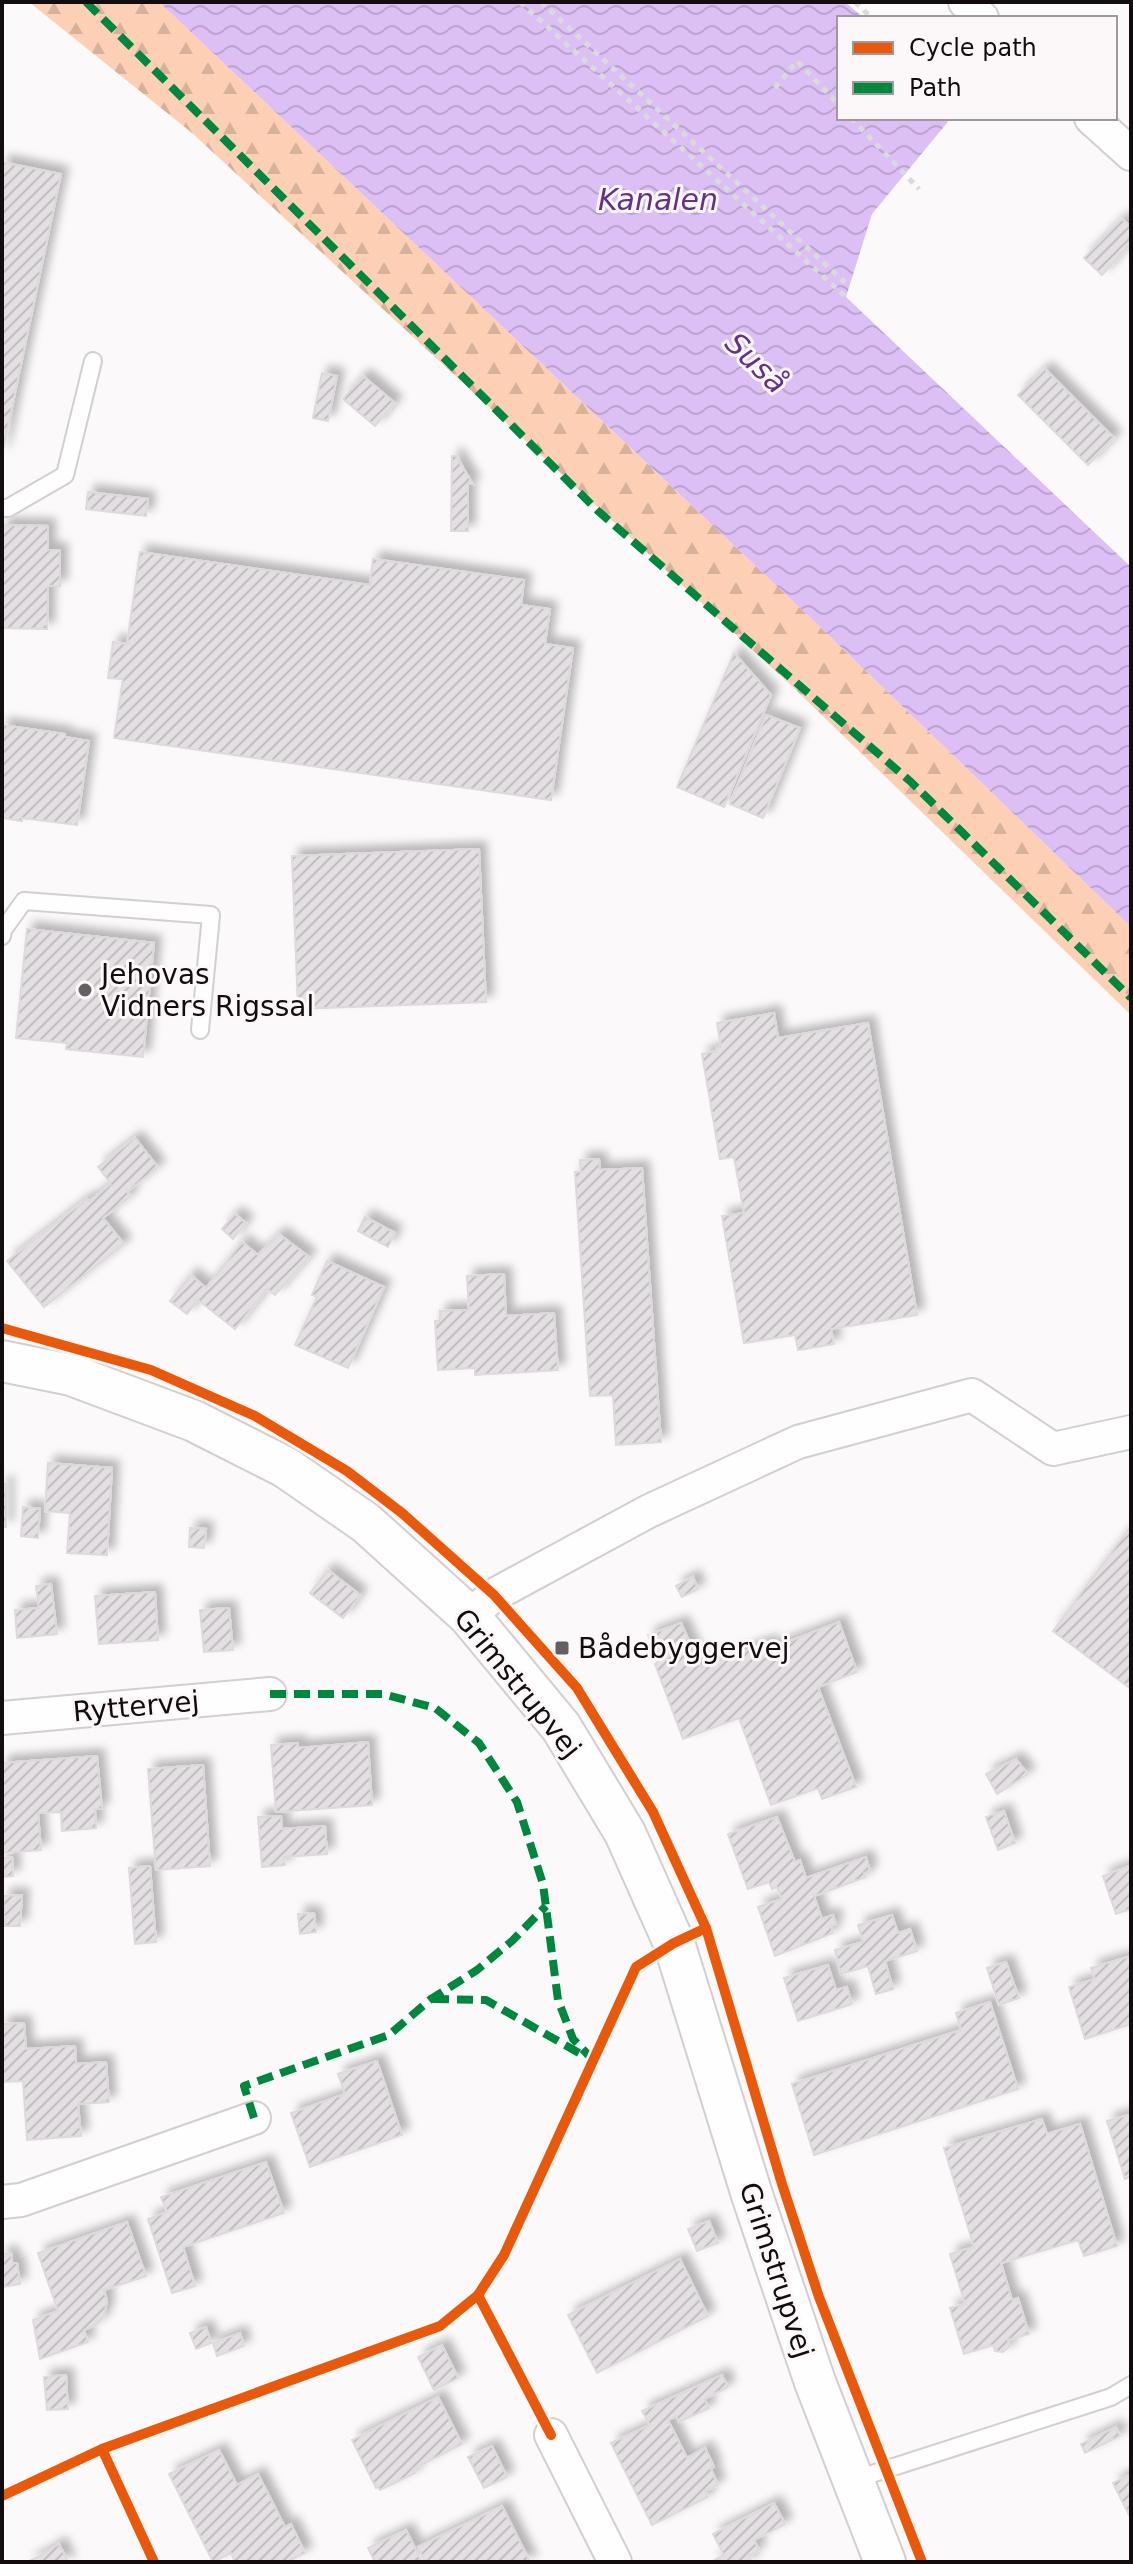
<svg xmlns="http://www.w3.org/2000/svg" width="1133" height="2564" font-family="'DejaVu Sans',sans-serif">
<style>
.forest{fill:url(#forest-firs)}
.water{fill:url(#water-waves)}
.building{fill:url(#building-hatch);stroke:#dedadc;stroke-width:2;filter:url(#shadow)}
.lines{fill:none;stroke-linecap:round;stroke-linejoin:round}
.service-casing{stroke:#d3ced0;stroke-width:20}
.minor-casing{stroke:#d3ced0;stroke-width:36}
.tertiary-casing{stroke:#d3ced0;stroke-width:44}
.path{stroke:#dadada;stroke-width:5;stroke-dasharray:6 6;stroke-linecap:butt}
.service{stroke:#fefefe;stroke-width:16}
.minor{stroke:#fefefe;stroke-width:32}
.tertiary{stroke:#fefefe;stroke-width:40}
.quiet{stroke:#00873e;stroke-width:8;stroke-dasharray:16 8;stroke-linecap:butt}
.cycleway-casing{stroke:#fcf8f9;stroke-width:15}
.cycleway{stroke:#e8590c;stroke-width:10}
.poi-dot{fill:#645f61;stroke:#fcf8f9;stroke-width:3}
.labels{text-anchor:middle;stroke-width:6;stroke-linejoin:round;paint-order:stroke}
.poi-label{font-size:28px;fill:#120c0e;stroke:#fcf8f9;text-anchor:start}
.street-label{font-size:28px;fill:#120c0e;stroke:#fcf8f9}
.water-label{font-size:30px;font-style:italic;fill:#643188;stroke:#fcf8f9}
</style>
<defs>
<pattern id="forest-firs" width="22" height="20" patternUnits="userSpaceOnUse" patternTransform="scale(2)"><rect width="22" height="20" fill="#fdd0b6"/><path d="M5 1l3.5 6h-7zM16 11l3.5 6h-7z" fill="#d8b19b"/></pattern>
<pattern id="water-waves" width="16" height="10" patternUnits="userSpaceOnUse" patternTransform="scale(2)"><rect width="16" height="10" fill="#dcbff4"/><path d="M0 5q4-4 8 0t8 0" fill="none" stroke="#bca3d0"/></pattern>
<pattern id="building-hatch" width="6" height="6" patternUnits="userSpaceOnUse" patternTransform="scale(2)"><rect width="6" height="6" fill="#e4dfe2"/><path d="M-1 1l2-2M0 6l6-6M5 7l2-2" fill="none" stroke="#c3bec1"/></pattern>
<filter id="shadow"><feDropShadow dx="7" dy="-7" stdDeviation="4" flood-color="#0004"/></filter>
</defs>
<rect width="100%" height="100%" fill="#fbf9fa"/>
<polygon class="forest" points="29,2 159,2 816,623 1131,927 1131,1015 797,691 192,133"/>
<polygon class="water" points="159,2 845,2 864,18 839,18 839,118 951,118 872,214 846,297 1131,567 1131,927 816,623"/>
<g class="building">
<polygon points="2,162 61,174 2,455"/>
<polygon points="1122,219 1131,227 1131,243 1102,275 1084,258"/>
<polygon points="1045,369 1114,438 1088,465 1018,395"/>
<polygon points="322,373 337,376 328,421 313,418"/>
<polygon points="363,376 395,403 375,426 343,399"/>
<polygon points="452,456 456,456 473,484 468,483 468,531 451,531"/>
<polygon points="88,492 148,499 146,516 86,509"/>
<polygon points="2,525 48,526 48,550 60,550 60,586 48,586 47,629 2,628"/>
<polygon points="140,552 370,585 373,559 524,580 521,605 550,609 545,644 573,648 551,800 114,738 123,679 108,678 113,642 127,644"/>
<polygon points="734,653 771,695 724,807 677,787"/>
<polygon points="766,715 800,728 763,818 730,804"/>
<polygon points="2,725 65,734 65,737 89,741 77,825 22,818 22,821 2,818"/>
<polygon points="479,849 486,1002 298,1009 292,856"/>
<polygon points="27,929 154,943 143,1057 66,1049 67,1043 16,1038"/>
<polygon points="774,1013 778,1038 868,1023 917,1315 831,1329 834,1344 798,1350 795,1335 744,1343 722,1216 744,1213 734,1157 720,1159 702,1054 716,1051 716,1048 721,1047 717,1023"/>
<polygon points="135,1138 158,1167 127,1192 131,1196 103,1218 124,1244 44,1307 7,1261 87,1199 89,1201 111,1184 98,1167"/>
<polygon points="599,1159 600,1170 642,1168 661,1442 616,1445 613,1395 590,1396 575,1172 581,1172 580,1160"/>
<polygon points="235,1214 246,1223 233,1239 222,1229"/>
<polygon points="365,1217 395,1233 388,1247 358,1231"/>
<polygon points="279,1234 309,1257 275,1295 267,1289 235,1329 198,1300 187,1314 170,1301 191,1275 206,1288 242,1242 258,1255"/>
<polygon points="327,1261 384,1287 348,1368 295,1345 317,1297 312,1295"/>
<polygon points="504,1274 506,1316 554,1313 558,1370 475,1375 475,1368 438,1370 435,1321 440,1321 440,1311 469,1310 467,1276"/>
<polygon points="48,1463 112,1468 107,1555 67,1553 70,1513 45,1511"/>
<polygon points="2,1483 6,1484 6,1527 2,1527"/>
<polygon points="23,1507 40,1509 38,1538 21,1536"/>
<polygon points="1131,1526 1131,1689 1053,1631"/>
<polygon points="190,1528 206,1529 204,1548 189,1547"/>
<polygon points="328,1570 360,1595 343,1618 310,1593"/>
<polygon points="693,1577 698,1589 682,1597 676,1586"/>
<polygon points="51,1584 57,1634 17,1638 15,1610 39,1608 36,1586"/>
<polygon points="155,1592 158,1640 99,1644 95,1596"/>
<polygon points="229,1608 233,1650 204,1652 200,1610"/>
<polygon points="839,1622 857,1672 818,1687 856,1787 822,1799 818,1788 771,1805 739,1718 683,1739 655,1664 658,1662 648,1635 681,1623 701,1667 769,1642 772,1648"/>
<polygon points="368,1742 372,1805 276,1812 271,1745 298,1743 298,1748"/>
<polygon points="97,1756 102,1809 95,1809 96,1828 62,1831 61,1812 38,1813 41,1850 2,1853 2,1763"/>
<polygon points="1016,1759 1028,1774 997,1794 986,1774"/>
<polygon points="203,1765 210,1866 156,1870 148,1769"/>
<polygon points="1004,1811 1015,1843 998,1850 986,1817"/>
<polygon points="281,1816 282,1829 325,1826 327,1854 284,1857 285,1865 262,1867 258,1817"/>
<polygon points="777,1817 795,1862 800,1860 806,1878 866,1857 870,1871 864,1873 866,1877 814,1896 822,1919 833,1915 836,1924 831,1925 833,1933 775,1956 758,1907 782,1899 777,1887 772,1889 769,1882 748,1889 728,1834"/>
<polygon points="12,1857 13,1876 2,1877 2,1858"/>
<polygon points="150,1866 156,1942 135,1944 129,1868"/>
<polygon points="1129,1866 1131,1874 1131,1909 1116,1914 1103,1876"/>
<polygon points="22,1895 20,1926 5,1926 3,1896"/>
<polygon points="314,1913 316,1932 300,1934 298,1914"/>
<polygon points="892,1915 898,1933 910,1929 917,1951 885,1961 893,1989 876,1994 868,1966 841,1974 835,1950 863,1942 858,1925"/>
<polygon points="1131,1956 1131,2024 1085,2039 1069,1987 1095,1979 1091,1968"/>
<polygon points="1006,1962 1019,1998 999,2005 987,1968"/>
<polygon points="828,1965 836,1990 847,1987 852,2004 798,2021 784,1978"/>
<polygon points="990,2002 1018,2089 814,2155 792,2084 961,2030 956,2013"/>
<polygon points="24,2023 26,2049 75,2046 76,2064 106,2062 109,2102 78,2104 81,2136 27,2140 23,2081 2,2082 2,2024"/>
<polygon points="377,2061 402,2135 310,2167 291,2113 345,2094 338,2074"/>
<polygon points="1131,2114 1131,2177 1125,2179 1107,2121"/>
<polygon points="1042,2119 1047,2134 1080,2124 1117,2246 1084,2256 1078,2240 1001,2263 1012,2300 1018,2298 1029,2334 1008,2340 1009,2347 1003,2352 995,2351 993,2345 964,2354 950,2308 965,2304 950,2254 974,2247 944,2148"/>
<polygon points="266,2162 284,2213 183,2247 195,2286 172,2293 148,2219 167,2212 161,2197"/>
<polygon points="709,2221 718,2243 697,2251 688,2229"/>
<polygon points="127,2222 146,2276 104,2290 107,2301 104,2316 97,2324 84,2330 88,2342 40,2359 33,2320 58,2311 38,2253"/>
<polygon points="11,2253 12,2263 17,2263 20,2284 2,2287 2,2254"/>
<polygon points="680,2259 708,2316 597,2373 568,2315"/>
<polygon points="206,2327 211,2343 196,2349 190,2333"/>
<polygon points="240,2333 244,2346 217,2356 213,2343"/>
<polygon points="442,2345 458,2378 434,2390 418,2357"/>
<polygon points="66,2375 68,2409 47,2410 44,2377"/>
<polygon points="722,2375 728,2387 704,2399 709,2408 679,2422 676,2416 668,2420 687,2458 705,2448 714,2467 711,2469 718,2485 705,2491 708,2497 652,2525 611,2443 650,2425 642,2411"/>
<polygon points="438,2397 462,2444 413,2469 415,2473 380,2490 378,2487 376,2488 352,2440"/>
<polygon points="1116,2427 1120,2436 1085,2453 1081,2444"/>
<polygon points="492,2446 507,2477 484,2488 468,2457"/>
<polygon points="219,2450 237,2485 258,2474 285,2527 291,2524 305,2553 287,2562 235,2562 231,2553 213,2562 169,2474"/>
<polygon points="1131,2474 1131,2519 1113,2483"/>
<polygon points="774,2503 785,2524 754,2540 759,2550 749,2556 752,2562 711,2562 724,2555 713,2534"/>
<polygon points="502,2506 530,2562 425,2562 418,2547"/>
<polygon points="406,2530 422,2562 375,2562 368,2548"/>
<polygon points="59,2544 68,2562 27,2562 42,2555"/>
</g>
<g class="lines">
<defs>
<g id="service">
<polyline points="2,508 8,508 65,475 93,361"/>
<polyline points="2,936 3,930 24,901 211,915 200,1030"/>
<polyline points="853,2480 1111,2397 1131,2385"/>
</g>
<g id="minor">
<polyline points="965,2 982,18"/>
<polyline points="1091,118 1131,154"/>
<polyline points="469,1616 494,1595 649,1511 798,1442 972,1395 1053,1449 1131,1432"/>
<polyline points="2,1718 270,1694"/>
<polyline points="2,2202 21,2200 254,2118"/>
<polyline points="551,2435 615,2562"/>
</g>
<polyline id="tertiary" points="2,1361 71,1375 194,1421 285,1467 366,1523 469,1616 561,1727 625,1833 674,1943 752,2195 815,2382 885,2562"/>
</defs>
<use href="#service" class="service-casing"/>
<use href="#minor" class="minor-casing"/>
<use href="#tertiary" class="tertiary-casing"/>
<g class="path">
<polyline points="520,2 846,297"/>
<polyline points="541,2 849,286"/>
<polyline points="855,2 872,18"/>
<polyline points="775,88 797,61 839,105"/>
<polyline points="851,118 919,189"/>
</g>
<use href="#service" class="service"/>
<use href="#minor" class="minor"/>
<use href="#tertiary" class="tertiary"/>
<g class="quiet">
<polyline points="86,2 598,511 911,782 1131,998"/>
<polyline points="270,1694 383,1694 435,1708 479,1743 517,1802 543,1884 558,2000 573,2039 593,2060"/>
<polyline points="433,1999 486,2000 579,2053"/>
<polyline points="254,2118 244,2086 389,2035 431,1999 477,1970 512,1941 546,1906"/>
</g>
<defs>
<g id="cycleway">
<polyline points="2,1328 151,1370 255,1416 347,1471 402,1513 494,1595 577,1688 653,1812 706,1928 782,2184 819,2297 922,2562"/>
<polyline points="478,2295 551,2435"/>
<polyline points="102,2449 154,2562"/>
<polyline points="2,2496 102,2449 440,2326 478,2295 504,2255 636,1967 674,1943 706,1928"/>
</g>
</defs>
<use href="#cycleway" class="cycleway-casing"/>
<use href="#cycleway" class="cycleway"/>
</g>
<g class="poi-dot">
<circle cx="85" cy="990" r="8"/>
<rect x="554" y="1640" width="16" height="16" rx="4"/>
</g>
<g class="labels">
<g class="poi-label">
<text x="101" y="984">Jehovas<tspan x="101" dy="32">Vidners Rigssal</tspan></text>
<text x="578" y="1658">Bådebyggervej</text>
</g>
<g class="street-label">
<text transform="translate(518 1683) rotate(51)" y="10">Grimstrupvej</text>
<text transform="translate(136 1706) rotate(-5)" y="10">Ryttervej</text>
<text transform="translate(777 2270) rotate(72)" y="10">Grimstrupvej</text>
</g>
<g class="water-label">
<text x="658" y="210">Kanalen</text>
<text transform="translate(756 363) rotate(44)" y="10">Suså</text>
</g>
</g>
<rect width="1133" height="2564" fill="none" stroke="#120c0e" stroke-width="8"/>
<rect x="837" y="16" width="280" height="104" fill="#fcf8f9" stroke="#9e9a9b" stroke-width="2"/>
<rect x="853" y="42" width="40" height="12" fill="#e8590c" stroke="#9e9a9b" stroke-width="2"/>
<text x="909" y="56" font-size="24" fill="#120c0e">Cycle path</text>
<rect x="853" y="82" width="40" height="12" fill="#00873e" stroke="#9e9a9b" stroke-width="2"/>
<text x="909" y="96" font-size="24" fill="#120c0e">Path</text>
</svg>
